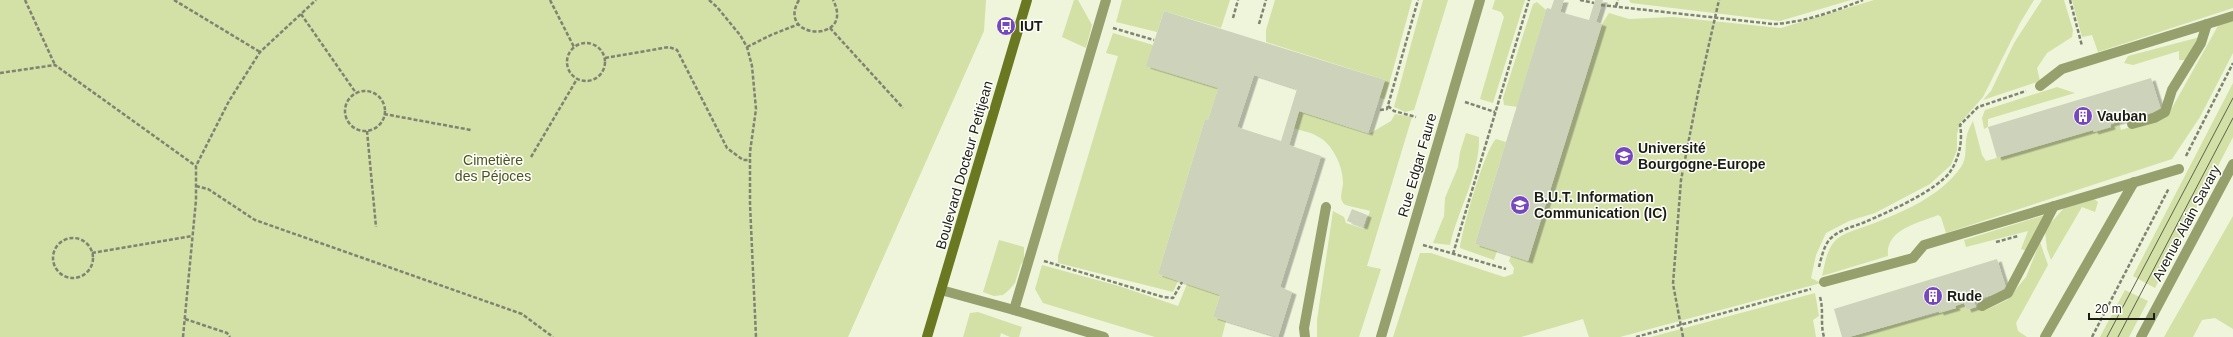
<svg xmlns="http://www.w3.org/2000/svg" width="2233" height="337" font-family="Arial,sans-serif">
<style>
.green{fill:#d3e0a6}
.building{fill:#cdd3ba;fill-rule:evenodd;filter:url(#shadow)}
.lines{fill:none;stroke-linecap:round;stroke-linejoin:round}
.path{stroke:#7f8372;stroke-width:2.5;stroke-dasharray:4 2;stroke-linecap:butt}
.lane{stroke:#95a06c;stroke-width:10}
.secondary{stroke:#6a7821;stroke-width:10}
.tram{stroke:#5e6253;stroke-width:1}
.labels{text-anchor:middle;stroke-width:3;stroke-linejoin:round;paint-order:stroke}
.poi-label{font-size:14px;font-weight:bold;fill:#1b1d14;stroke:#fefffa;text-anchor:start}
.park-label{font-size:14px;fill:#4b551d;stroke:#fefffa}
.street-label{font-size:14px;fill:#1b1d14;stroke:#fefffa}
</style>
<defs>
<filter id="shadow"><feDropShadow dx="4.5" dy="2.5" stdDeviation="0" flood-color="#0004"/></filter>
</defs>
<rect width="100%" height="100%" fill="#eef5db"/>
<g class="green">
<polygon points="0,0 986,0 984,31 848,337 0,337"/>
<polygon points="1074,0 1078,0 1092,25 1086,48 1062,37"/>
<polygon points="1122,0 1230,0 1221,28 1164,11 1157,32 1116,22"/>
<polygon points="1275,0 1412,0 1385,99 1379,98 1385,80 1266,42 1266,30"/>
<polygon points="1423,0 1448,0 1414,110 1405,112 1394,107"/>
<polygon points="1495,0 1525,0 1493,103 1480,99 1504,17 1501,12 1492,9"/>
<polygon points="1629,0 1851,0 1780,21 1631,3"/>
<polygon points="1874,0 2034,0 2020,23 1983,97 1960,123 1957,134 1957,150 1951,165 1930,184 1875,213 1849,221 1826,233 1816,255 1811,278 1821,283 1620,337 1589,337 1583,319 1521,337 1393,337 1420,253 1431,253 1504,277 1513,274 1514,268 1509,261 1511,256 1528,261 1602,24 1609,13 1629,19 1673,17 1781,28"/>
<polygon points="2042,0 2064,0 2073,30 2072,37 2047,53 2037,68 2040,81 1983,100 1991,91 2014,43"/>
<polygon points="2072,0 2233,0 2233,8 2098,52 2092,35 2082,37"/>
<polygon points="1537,2 1546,10 1517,107 1504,105 1503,98 1533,4"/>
<path d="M2230,21H2233V53L2200,117L2172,159L1946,233L1941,217L1938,215C1919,223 1885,229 1888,256L1822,276C1825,264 1826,252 1834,242C1842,232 1860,229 1872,224C1903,212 1941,196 1961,167C1968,157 1964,146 1967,135C1968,130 1971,125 1973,121L1982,155L1986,161L2093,130L2094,132L2119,122L2121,130L2168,115L2219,24Z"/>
<polygon points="1113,33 1153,45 1218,88 1208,120 1205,119 1158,274 1178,281 1173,292 1058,263 1058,256 1118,56 1106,53"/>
<polygon points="2200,37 2186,60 2179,60 2179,51 2133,65 2124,63 2128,56"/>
<polygon points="2233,83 2233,137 2155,288 2133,276"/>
<polygon points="2057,87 2075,93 1988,119 1988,127 1984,129 1982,118 1985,110"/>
<path d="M1299,111L1369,134L1391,121L1395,114L1412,117L1367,266L1381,269L1359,337H1317V320L1333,211L1344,217L1346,223L1364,229L1370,211C1364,209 1346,206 1344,204C1338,198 1343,190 1343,183C1343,166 1333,144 1317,136C1311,132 1301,131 1294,128Z"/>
<path d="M1466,133L1479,137C1480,174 1458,209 1450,245L1433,243L1444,216L1445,198L1458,167L1460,152Z"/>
<path d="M1496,139L1506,142L1475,244L1497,251L1494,260L1460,248C1462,230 1484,151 1496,139Z"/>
<polygon points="2094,199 2098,202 2095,212 2082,207 2051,260 2047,249 2045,231 2047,227 2064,208"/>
<polygon points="2048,214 2027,251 2021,249 2028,231 1966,247 1964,240"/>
<polygon points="2233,216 2233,329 2215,318 2202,320 2193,337 2164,337"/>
<polygon points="999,240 1024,247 1024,261 1021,264 1015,283 1009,290 1003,295 994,296 983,292"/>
<polygon points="2040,242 2048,265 2016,323 2018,331 2027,337 1849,337 1956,308 1955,306 1964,303 1967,310 1976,307 1986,310 2007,300 2026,277"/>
<polygon points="1042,265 1119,286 1178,306 1187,284 1220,295 1213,317 1226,321 1222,337 1155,337 1043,303 1035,289"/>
<polygon points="2125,290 2148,301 2129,337 2100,337"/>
<polygon points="1815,293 1819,316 1813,320 1816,337 1651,337"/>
<polygon points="978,312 1022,327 1019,337 1010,337 1001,333 1000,337 963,337 970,313"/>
</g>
<g class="building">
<polygon points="1554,0 1564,0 1560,12 1589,20 1595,0 1603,0 1596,22 1602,24 1528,261 1475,244 1546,10 1547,8 1551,9"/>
<path d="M1164,11L1385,80L1368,133L1299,111L1289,145L1321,156L1280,287L1292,292L1278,337L1213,317L1220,295L1158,274L1205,119L1208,120L1218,88L1146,66ZM1254,75L1297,89L1281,141L1237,127Z"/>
<polygon points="2151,78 2161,110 2110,124 2111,127 2094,132 2093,130 1997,158 1988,127"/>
<polygon points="1352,209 1367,215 1363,227 1347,221"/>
<polygon points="1997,259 2007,291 1973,300 1976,307 1967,310 1964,303 1955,306 1956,308 1939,313 1939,311 1849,337 1842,337 1834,309"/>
</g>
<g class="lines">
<g class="path">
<polyline points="25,0 55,65"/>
<polyline points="174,0 260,52"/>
<polyline points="550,0 574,47"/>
<polyline points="709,0 717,7 740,35 747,47 752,66 756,109 750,152 750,204 756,337"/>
<path d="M799,0C775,40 856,44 833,0"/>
<polyline points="1580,0 1594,3"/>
<polyline points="2070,0 2082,46"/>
<path d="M1601,5L1773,24C1802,23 1835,11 1863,0"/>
<polyline points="1616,6 1618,0"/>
<polyline points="301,14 356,93"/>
<polyline points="1233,18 1238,0"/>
<polyline points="1259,24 1266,0"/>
<polyline points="830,28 903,108"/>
<polyline points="1113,28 1154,40"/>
<circle cx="586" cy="62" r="19"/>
<polyline points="747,47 771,35 799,24"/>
<polyline points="605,58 669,47 677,50 727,148 743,160 750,160"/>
<polyline points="0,73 55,65 196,166"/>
<circle cx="365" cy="111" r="20"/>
<polyline points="1465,102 1495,112"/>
<polyline points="1388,106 1394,111 1416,117"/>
<polyline points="1380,110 1387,109 1418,0"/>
<polyline points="384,114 471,130"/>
<polyline points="367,131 376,227"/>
<polyline points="2186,156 2233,63"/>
<polyline points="531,157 577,79"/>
<polyline points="196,186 208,189 255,220 522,314 553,337"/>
<circle cx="73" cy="258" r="20"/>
<polyline points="1996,242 2018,236"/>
<polyline points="1423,245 1506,269"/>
<polyline points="92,253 192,236"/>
<polyline points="1453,254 1529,0"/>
<polyline points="1044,261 1163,297 1173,298 1182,282"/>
<path d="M1819,267C1821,259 1824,245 1830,239C1840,229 1853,227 1865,222C1888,212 1936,191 1950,172C1959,159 1963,141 1960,125L1978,107L2026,91"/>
<path d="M1820,297C1824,311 1820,323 1824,337"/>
<polyline points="185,319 227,333 230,337"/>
<polyline points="183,337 196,200 196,166 229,101 260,52 316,0"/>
<polyline points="1636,337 1811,289"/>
<polyline points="1683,337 1673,284 1681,180 1698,93 1719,0"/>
<polyline points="2092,337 2169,188"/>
</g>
<g class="lane">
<polyline points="2040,86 2062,69 2233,16"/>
<polyline points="2132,124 2154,118 2165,112 2172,90 2201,43 2207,24"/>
<polyline points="1824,282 1913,258 1924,245 2179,169"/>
<polyline points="941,290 1014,310 1104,337"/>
<polyline points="1982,306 2008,293 2054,206"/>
<polyline points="1014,310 1106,0"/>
<polyline points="1305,337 1304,328 1326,207"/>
<polyline points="1381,337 1480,0"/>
<polyline points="2045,337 2134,182"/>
<polyline points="2141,337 2233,164"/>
</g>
<polyline class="secondary" points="927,337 1027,0"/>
<g class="tram">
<polyline points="2107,337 2233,98"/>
<polyline points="2118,337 2233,118"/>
</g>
</g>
<defs>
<symbol id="bus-disc" viewBox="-11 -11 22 22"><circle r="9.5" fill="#7747bf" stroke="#fefffa"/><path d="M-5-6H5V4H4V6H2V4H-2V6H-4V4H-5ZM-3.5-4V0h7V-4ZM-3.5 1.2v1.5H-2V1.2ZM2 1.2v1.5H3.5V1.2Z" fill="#fff"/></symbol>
<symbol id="building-disc" viewBox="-11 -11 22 22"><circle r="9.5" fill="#7747bf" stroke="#fefffa"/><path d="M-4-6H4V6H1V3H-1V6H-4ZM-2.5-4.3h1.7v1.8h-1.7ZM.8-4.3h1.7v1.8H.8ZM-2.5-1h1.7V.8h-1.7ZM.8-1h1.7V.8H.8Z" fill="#fff"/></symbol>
<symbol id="university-disc" viewBox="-11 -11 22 22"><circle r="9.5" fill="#7747bf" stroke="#fefffa"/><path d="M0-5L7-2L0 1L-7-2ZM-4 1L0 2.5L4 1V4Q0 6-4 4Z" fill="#fff"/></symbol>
</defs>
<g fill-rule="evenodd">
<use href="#bus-disc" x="995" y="15" width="22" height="22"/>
<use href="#building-disc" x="2072" y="105" width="22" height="22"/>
<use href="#university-disc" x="1613" y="145" width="22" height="22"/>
<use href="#university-disc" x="1509" y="194" width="22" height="22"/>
<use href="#building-disc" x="1922" y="285" width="22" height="22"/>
</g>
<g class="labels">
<g class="poi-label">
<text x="1020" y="31">IUT</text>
<text x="2097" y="121">Vauban</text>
<text x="1638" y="153">Université<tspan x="1638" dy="16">Bourgogne-Europe</tspan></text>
<text x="1534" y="202">B.U.T. Information<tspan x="1534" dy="16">Communication (IC)</tspan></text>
<text x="1947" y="301">Rude</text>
</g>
<g class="park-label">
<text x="493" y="165">Cimetière<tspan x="493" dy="16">des Péjoces</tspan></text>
</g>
<g class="street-label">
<text transform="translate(964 165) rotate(-74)" y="5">Boulevard Docteur Petitjean</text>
<text transform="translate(1417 165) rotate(-74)" y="5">Rue Edgar Faure</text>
<text transform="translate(2186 223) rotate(-62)" y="5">Avenue Alain Savary</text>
</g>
</g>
<path d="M2089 313v6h65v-6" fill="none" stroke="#1b1d14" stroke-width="2"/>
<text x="2095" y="313" font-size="12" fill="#1b1d14" stroke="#fefffa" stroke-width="3" paint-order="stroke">20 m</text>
</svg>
